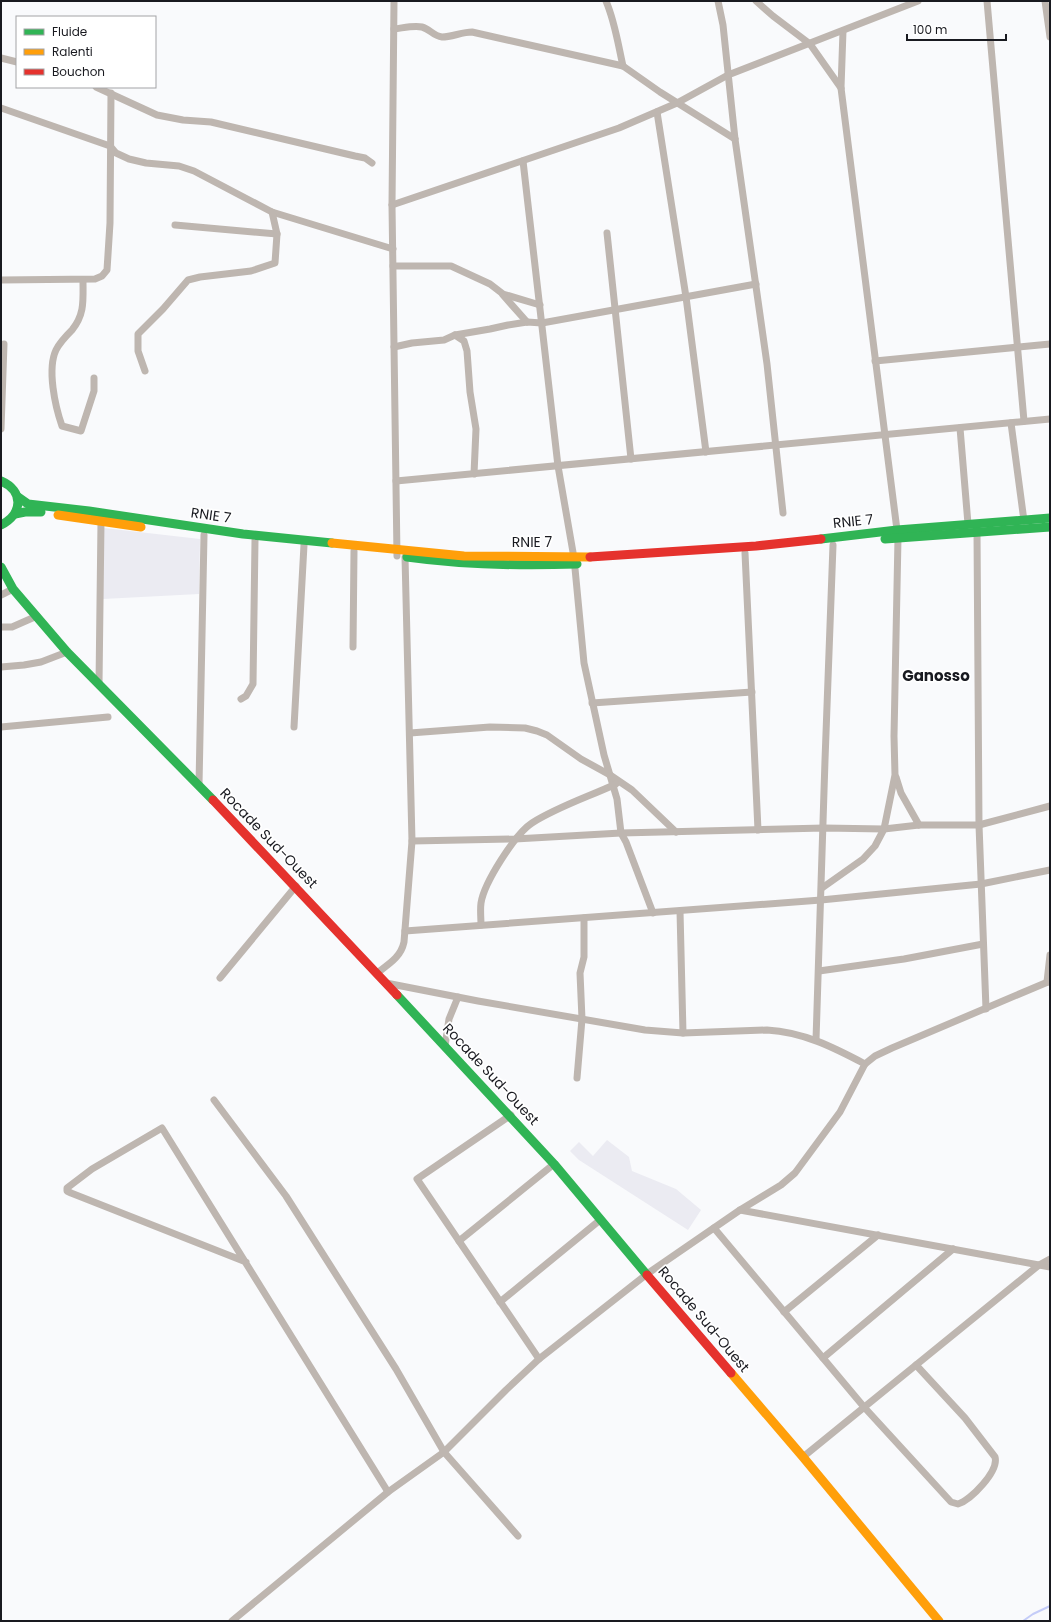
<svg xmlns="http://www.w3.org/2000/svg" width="1051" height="1622" font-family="Poppins,sans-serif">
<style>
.built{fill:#ebebf2}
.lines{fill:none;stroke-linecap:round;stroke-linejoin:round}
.stream{stroke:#c4ccf8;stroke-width:2}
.street{stroke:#beb6b0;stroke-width:7}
.fast{stroke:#30b455;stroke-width:9}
.slow{stroke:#ff9f0a;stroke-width:9}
.jam{stroke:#e5322d;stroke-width:9}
.labels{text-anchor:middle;stroke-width:3.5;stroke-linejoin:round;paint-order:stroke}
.street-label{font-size:14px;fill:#191a20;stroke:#fff}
.neighbourhood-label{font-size:15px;font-weight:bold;fill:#191a20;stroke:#fff}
</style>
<rect width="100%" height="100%" fill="#f9fafc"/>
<g class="built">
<polygon points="104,528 200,539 199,594 103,599"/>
<polygon points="607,1140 629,1157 632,1171 676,1189 701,1210 688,1230 579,1160 570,1151 579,1142 593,1156"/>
</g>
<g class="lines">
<polyline class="stream" points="1023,1621 1033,1614 1050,1606"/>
<g class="street">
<polyline points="394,1 392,205 397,556"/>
<path d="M606,1C615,22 618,44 623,66"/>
<polyline points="718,1 723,25 735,139 767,364 783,513"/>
<polyline points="756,1 773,16 810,44 841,88"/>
<polyline points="987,1 1024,421"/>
<polyline points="1045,1 1050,37"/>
<path d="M394,29C403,28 414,25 422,27C430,29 433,36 442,37C452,37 462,32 472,32L623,66L660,92L735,139"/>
<polyline points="1,58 17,62"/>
<polyline points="96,87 157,115 183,120 211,122 355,156 365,158 372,163"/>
<polyline points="1,108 110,146 116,153 129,159 146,163 179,166 194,171 272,212 393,249"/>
<polyline points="657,112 686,297 706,452"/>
<polyline points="523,161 558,466 574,558 584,663 604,755 617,799 621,833 626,842 653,913"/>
<polyline points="392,205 619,128 677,103 728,75 918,1"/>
<polyline points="175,225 277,234"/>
<polyline points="607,233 631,459"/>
<polyline points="393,266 451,266 490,284 503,294 540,305"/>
<polyline points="1,280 95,279 102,276 107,270 110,223 111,93"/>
<path d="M83,280C83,300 85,314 72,330C66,336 60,342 56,350C47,369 55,406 62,426L81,431L94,391V378"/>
<polyline points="503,295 527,322"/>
<polyline points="455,335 464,341 467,351 470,392 476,429 474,474"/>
<polyline points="394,347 412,343 444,340 455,335 490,329 508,325 527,322 542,323 756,284"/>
<polyline points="875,361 1050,344"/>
<polyline points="145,371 138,351 138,334 163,309 188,280 200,277 251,271 275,263 277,234 272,212"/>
<polyline points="1011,423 1024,521"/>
<polyline points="960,428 968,524"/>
<polyline points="1,429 4,344"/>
<polyline points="396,481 1050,419"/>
<polyline points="977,532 979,825 986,1009"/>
<polyline points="745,553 758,830"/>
<polyline points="1,595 13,589"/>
<polyline points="1,627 12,627 37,616"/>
<polyline points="353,647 354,551"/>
<polyline points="1,667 24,665 41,662 67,652"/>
<polyline points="99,684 101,522"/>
<polyline points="241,699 246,696 253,684 255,540"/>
<polyline points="592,703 752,692"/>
<polyline points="1,727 108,717"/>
<polyline points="294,727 304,545"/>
<polyline points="410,733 490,727 525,728 537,731 547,735 581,759 610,775 632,790 676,832"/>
<polyline points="896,777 901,793 919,825"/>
<polyline points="199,785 204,535"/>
<polyline points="412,841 515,839 621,833 824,828 884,829 919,825 979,825 1050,806"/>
<polyline points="822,888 863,859 875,846 884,829 895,775 894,736 898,538 841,88 843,31"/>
<polyline points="680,911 683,1033"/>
<path d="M481,925C481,918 480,910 481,903C484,883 515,834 532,823C557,807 588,797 616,784"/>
<polyline points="405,931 821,900 981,884 1050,870"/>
<polyline points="819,971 904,959 983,944"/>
<path d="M377,973C389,964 401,957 404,942L412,841L405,557"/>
<polyline points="220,978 296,886"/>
<polyline points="1047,982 1050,955"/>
<path d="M386,983L478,1001L645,1030L683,1033L767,1030C803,1032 833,1047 865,1064"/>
<polyline points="816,1040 825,760 833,545"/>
<polyline points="445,1046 449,1019 458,997"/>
<polyline points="577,1078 582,1019 580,973 584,957 584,918"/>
<polyline points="214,1100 286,1196 396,1369 444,1452 518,1536"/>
<polyline points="511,1115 417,1179 539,1359"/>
<polyline points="740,1210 1050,1267"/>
<path d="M714,1228L864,1407L951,1502L958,1504C971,1500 999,1471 995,1457L965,1418L916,1365"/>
<polyline points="459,1241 554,1164"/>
<polyline points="246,1262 71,1193 67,1191 67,1188 92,1169 162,1128 388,1492"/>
<polyline points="500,1302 600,1220"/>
<polyline points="784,1312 878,1235"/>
<polyline points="823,1358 953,1249"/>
<polyline points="803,1457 1039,1265 1050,1259"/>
<polyline points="232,1621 388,1492 444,1452 506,1390 539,1359 647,1274 740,1210 781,1185 795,1173 840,1112 865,1064 875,1056 892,1048 1050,981"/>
</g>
<g class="fast">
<path d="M1,481C24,491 23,514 1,525"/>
<polyline points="18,497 28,504 89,511 243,534 332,543"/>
<polyline points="15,514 25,512 41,512"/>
<polyline points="821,539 897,530 1050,518"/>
<polyline points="885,539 1050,527"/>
<path d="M407,557C464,565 520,566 577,564"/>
<polyline points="1,567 13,589 67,652 213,800"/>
<polyline points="397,995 554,1164 647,1275"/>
</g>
<g class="slow">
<polyline points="58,515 141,527"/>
<polyline points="332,543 464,556 590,557"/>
<polyline points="731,1373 803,1457 939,1621"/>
</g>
<g class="jam">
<polyline points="590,557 756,546 821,539"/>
<polyline points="213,800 397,995"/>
<polyline points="647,1275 731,1373"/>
</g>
</g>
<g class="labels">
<g class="street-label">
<text transform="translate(211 515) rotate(8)" y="5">RNIE 7</text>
<text transform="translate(853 521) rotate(-6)" y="5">RNIE 7</text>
<text x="532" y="547">RNIE 7</text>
<text transform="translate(269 838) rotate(46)" y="5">Rocade Sud-Ouest</text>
<text transform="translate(491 1074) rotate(47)" y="5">Rocade Sud-Ouest</text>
<text transform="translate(704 1319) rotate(50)" y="5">Rocade Sud-Ouest</text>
</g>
<g class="neighbourhood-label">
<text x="936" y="681">Ganosso</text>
</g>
</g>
<rect width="1051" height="1622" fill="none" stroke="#191a20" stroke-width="4"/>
<rect x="16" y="16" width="140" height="72" fill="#ffffff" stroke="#a3a3a6"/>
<rect x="24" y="29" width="20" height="6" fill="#30b455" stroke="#a3a3a6"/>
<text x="52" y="36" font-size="12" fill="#191a20">Fluide</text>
<rect x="24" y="49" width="20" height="6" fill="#ff9f0a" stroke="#a3a3a6"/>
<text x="52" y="56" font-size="12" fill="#191a20">Ralenti</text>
<rect x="24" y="69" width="20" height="6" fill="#e5322d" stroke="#a3a3a6"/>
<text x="52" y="76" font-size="12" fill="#191a20">Bouchon</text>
<path d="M907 34v6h99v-6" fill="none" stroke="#191a20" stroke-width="2"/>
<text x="913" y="34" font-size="12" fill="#191a20" stroke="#ffffff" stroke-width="3" paint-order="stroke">100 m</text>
</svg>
